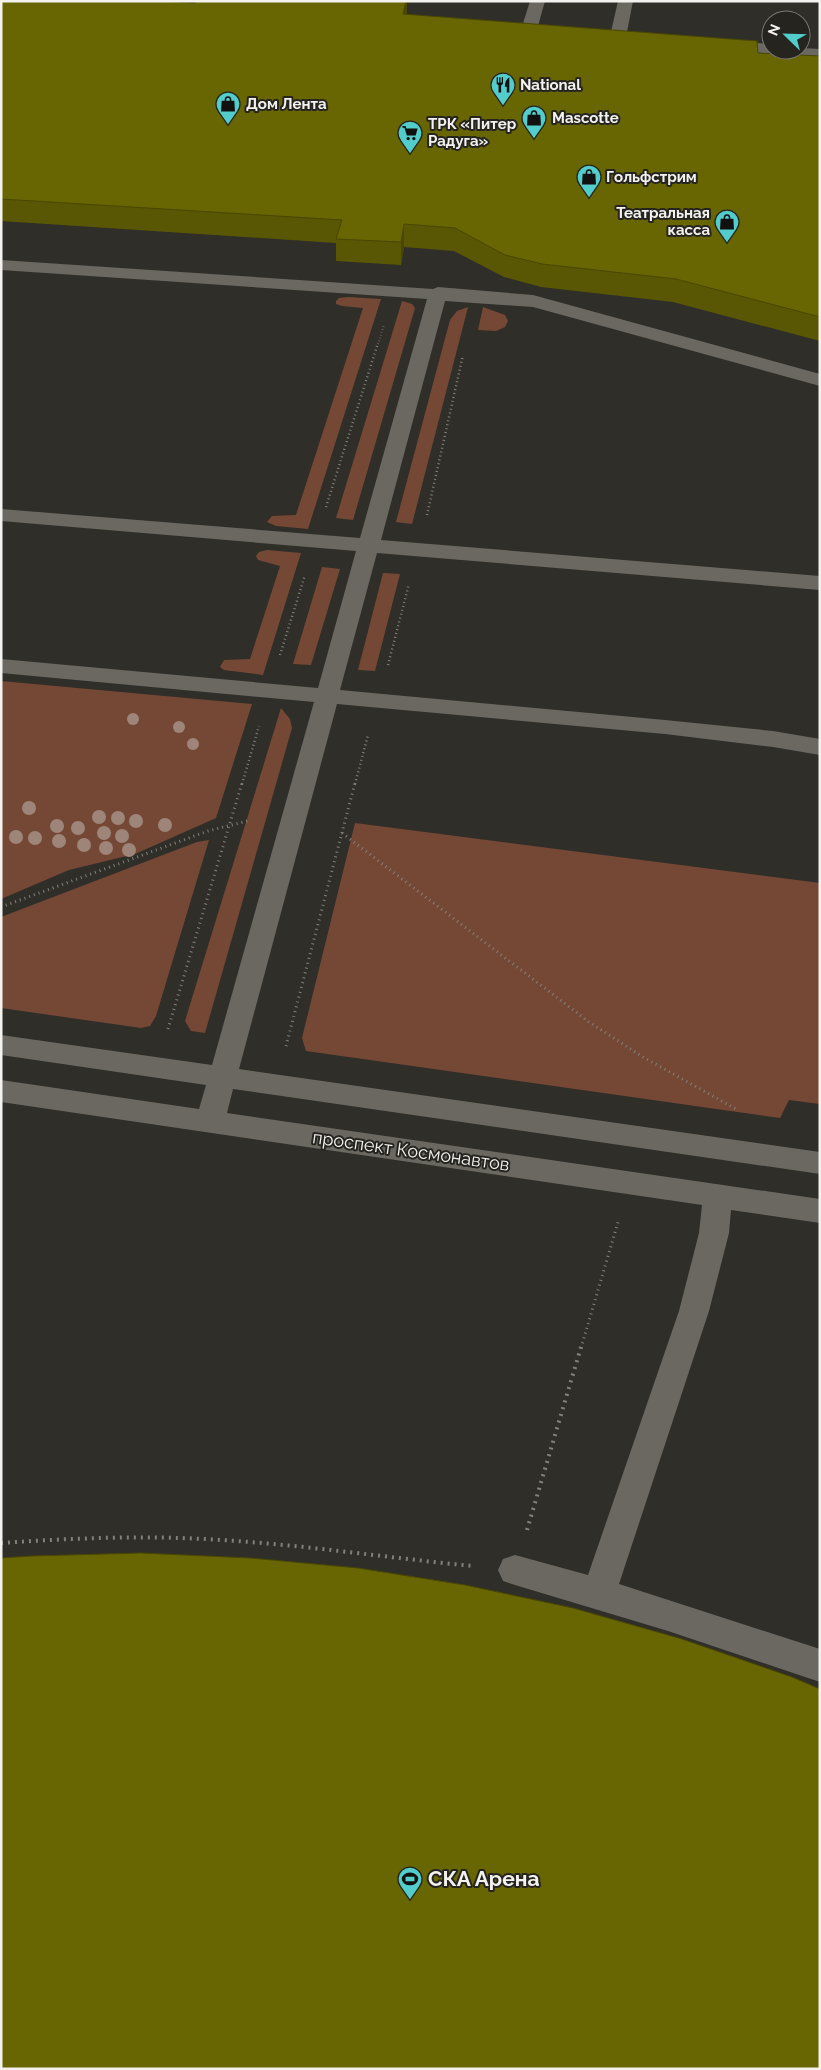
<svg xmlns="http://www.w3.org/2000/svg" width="821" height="2070" font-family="Raleway,sans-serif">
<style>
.green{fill:#754835}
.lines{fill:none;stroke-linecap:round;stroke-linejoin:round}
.path-far3{stroke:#83817c;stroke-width:2;stroke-dasharray:0.5 2.5;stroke-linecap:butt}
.path-far2{stroke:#83817c;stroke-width:2.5;stroke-dasharray:1 3;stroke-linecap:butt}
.path-far1{stroke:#83817c;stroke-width:3;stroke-dasharray:1 4;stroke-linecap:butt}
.path{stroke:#83817c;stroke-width:4;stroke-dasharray:2 5;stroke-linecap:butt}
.minor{fill:#6a6861;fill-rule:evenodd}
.tree{fill:#9e8579}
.wall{fill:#595703}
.shaded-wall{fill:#494702}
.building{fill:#686503;stroke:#494702}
.labels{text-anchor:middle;stroke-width:4;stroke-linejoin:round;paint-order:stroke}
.far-poi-label{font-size:15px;font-weight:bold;fill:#f4f2ef;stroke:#26241f;text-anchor:start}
.street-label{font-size:18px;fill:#f4f2ef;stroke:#26241f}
.near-poi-label{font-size:21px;font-weight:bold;fill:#f4f2ef;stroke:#26241f;text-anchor:start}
</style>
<rect width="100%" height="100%" fill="#302e28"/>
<g class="green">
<polygon points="348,297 381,299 308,529 276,526 267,522 272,516 296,515 363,308 342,306 336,304 336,301 339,298"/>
<polygon points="402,301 412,304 415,308 353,520 336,518"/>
<polygon points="468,307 412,524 396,522 450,320 457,311"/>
<polygon points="483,307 505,315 508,321 505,327 496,331 478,330"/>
<polygon points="267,550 301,553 263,675 224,670 220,667 224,660 250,659 280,566 258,560 256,556 259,552"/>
<polygon points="322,567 340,569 311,665 293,664"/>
<polygon points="383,573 400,574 375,671 358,670"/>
<polygon points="1,681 252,704 216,818 135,854 69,870 1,899"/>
<polygon points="281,708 290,719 292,728 205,1033 191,1031 185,1021"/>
<polygon points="355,823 820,883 820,1104 789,1100 780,1118 306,1051 302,1038"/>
<polygon points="209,840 156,1016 150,1026 141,1028 1,1008 1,917 197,842"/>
</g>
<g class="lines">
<polyline class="path-far3" points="378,344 384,325"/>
<g class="path-far2">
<polyline points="326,507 378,343"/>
<polyline points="427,515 463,355"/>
<polyline points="280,655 305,575"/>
<polyline points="388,665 409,584"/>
<polyline points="242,784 259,726"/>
<polyline points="355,784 368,735"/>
</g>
<g class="path-far1">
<polyline points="342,833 589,1022 643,1057 736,1109"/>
<polyline points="1,907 208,831 251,820"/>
<polyline points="168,1029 242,783"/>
<polyline points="286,1046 355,783"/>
<polyline points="581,1348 618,1222"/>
</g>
<g class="path">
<polyline points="527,1530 581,1347"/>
<path d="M1,1543C74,1538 147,1535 221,1540C305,1545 389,1558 473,1566"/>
</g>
<g class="minor">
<polygon points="530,1 545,1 536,33 533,36 523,36 520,33"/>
<polygon points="618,1 633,1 627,32 655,36 658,39 655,42 650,44 613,39 610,36"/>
<polygon points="720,40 771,44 771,50 801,50 801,48 820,49 820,59 715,48 712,45 715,42"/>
<polygon points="1,260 433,289 438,287 533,295 820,374 820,386 533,307 445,301 381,540 820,576 820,590 377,553 340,690 665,720 773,731 820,739 820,755 773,747 665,734 337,704 239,1069 820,1152 820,1174 233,1089 227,1113 820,1199 820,1223 731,1210 729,1233 709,1311 619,1584 820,1649 820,1682 668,1631 515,1585 503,1581 498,1570 503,1559 515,1555 588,1575 679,1311 699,1233 702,1205 1,1102 1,1080 199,1109 206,1085 1,1055 1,1035 212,1065 314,702 1,673 1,659 318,688 356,551 1,521 1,509 360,538 427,299 1,270"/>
</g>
</g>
<g class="tree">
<circle cx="133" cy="719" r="6"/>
<circle cx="179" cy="727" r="6"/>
<circle cx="193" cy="744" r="6"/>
<circle cx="29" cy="808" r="7"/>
<circle cx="99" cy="817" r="7"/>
<circle cx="118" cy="818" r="7"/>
<circle cx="136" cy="821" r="7"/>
<circle cx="165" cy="825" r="7"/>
<circle cx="57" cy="826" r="7"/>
<circle cx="78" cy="828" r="7"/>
<circle cx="104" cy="833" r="7"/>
<circle cx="122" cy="836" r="7"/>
<circle cx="16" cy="837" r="7"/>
<circle cx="35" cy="838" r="7"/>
<circle cx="59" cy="841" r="7"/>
<circle cx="84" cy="845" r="7"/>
<circle cx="106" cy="848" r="7"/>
<circle cx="129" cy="850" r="7"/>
</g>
<polygon class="wall" points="1,1 195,3 196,1 407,1 407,15 758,53 820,56 820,341 673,302 541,287 504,277 454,251 404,247 401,265 336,261 336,243 1,221"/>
<g class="shaded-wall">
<polygon points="406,1 407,1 407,16 403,14"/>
<polygon points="404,224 404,247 401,265 401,242"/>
</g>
<g class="building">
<polygon points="1,1 161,1 195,3 196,1 406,1 403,14 757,41 758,53 820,56 820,317 676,279 542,264 505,255 455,228 404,224 401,242 336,239 342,220 1,199"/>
<polygon points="141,1553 250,1558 358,1568 465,1585 573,1608 682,1639 792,1677 820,1689 820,2069 1,2069 1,1558 32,1556"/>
</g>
<defs>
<symbol id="restaurant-pin" viewBox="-11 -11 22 30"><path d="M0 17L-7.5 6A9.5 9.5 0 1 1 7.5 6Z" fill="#53cdcb" stroke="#26241f"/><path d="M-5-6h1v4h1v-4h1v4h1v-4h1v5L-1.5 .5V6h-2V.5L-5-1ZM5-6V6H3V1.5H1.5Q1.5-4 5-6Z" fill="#111"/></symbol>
<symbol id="shop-pin" viewBox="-11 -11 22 30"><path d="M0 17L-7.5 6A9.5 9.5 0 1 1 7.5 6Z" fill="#53cdcb" stroke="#26241f"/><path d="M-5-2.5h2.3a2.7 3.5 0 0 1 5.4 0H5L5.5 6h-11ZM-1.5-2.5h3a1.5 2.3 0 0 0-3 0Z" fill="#111"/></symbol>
<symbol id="supermarket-pin" viewBox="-11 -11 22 30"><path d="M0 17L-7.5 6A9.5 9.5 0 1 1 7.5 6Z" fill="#53cdcb" stroke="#26241f"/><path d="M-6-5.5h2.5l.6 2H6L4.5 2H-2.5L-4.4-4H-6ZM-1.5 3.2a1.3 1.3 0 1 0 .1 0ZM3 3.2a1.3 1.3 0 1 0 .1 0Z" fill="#111"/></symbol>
<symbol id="stadium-pin" viewBox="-11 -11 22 30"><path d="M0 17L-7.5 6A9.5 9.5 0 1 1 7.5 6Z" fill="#53cdcb" stroke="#26241f"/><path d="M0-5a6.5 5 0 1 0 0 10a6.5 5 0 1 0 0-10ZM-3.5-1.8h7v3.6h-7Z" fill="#111"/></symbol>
</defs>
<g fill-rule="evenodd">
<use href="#restaurant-pin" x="489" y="71" width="28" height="38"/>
<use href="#shop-pin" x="214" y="90" width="28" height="38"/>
<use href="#shop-pin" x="520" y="104" width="28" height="38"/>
<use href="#supermarket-pin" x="396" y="119" width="28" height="38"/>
<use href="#shop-pin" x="575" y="163" width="28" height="38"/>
<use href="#shop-pin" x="713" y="208" width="28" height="38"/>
<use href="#stadium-pin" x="396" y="1865" width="28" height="38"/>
</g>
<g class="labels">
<g class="far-poi-label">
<text x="520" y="90">National</text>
<text x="246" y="109">Дом Лента</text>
<text x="552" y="123">Mascotte</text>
<text x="428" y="129">ТРК «Питер<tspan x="428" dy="17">Радуга»</tspan></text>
<text x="606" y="182">Гольфстрим</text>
<text x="710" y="218" text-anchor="end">Театральная<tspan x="710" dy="17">касса</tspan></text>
</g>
<g class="street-label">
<text transform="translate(411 1151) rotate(8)" y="6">проспект Космонавтов</text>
</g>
<g class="near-poi-label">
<text x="428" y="1886">СКА Арена</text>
</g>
</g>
<rect width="821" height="2070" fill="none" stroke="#f4f2ef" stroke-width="5"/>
<g transform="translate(786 35) rotate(293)"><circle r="24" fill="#26241f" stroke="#787672"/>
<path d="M0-4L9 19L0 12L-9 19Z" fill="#53cdcb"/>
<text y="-8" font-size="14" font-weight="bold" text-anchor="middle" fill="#f4f2ef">N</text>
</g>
</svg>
